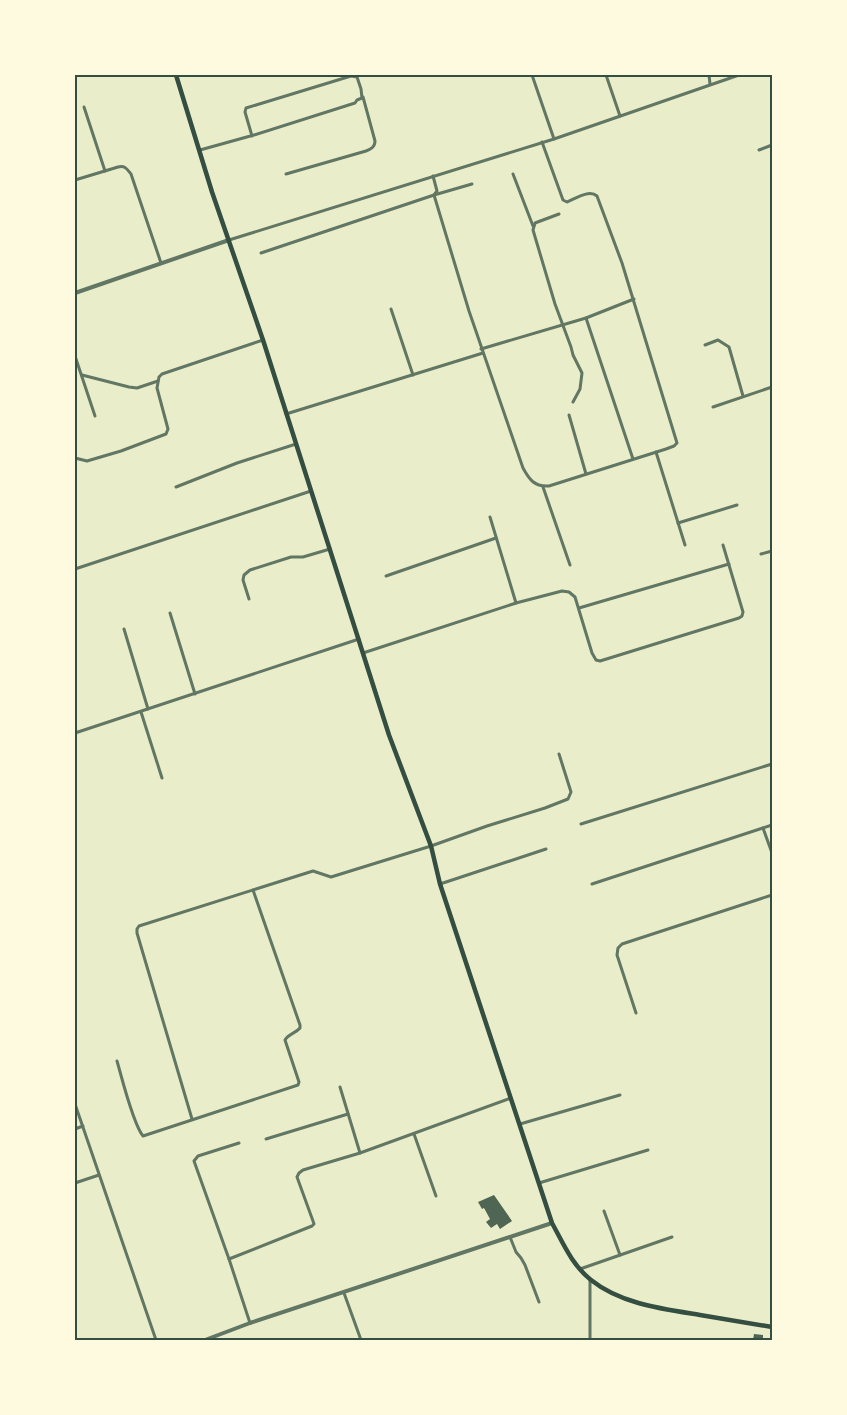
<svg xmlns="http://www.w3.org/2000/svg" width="847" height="1415" font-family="Helvetica,sans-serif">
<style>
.building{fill:#4f6655}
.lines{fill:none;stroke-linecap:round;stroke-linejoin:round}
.minor{stroke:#617663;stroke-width:3}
.tertiary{stroke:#617663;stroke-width:4}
.secondary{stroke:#344e41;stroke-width:4.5}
.neatline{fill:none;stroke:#344e41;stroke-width:2}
</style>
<rect width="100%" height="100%" fill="#e9edc9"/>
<g class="building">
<polygon points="494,1195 512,1221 500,1229 497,1224 491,1228 486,1222 490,1219 484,1208 482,1209 478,1202"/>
<polygon points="754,1334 763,1335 763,1340 753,1340"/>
</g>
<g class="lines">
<g class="minor">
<polyline points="532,75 554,139"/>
<polyline points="606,75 620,116"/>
<polyline points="709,75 710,84"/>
<polyline points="84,107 105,171"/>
<polyline points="200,150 254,135 355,103 357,100 362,98 361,89 357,77 351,76 246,108 245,112 252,136"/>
<polyline points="759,150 772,145"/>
<path d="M286,174L366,151C371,149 375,147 375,141L363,97"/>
<polyline points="513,174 533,226"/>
<path d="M433,176L437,191L434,195L469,311L523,468C529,479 534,487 549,486L666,449L674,446L677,443L622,263L597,196C589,189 575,199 567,202L563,200L542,142"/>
<path d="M75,180L118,167C125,165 127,169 131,174L161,263"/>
<polyline points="559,214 535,223 533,230 555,304 571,347 573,355 582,373 580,389 573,402"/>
<polyline points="229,240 554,139 739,75"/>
<polyline points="261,253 434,195 472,184"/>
<polyline points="391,309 413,375"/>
<polyline points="586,318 633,459"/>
<polyline points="705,345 718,340 729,347 743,396"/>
<polyline points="481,349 586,318 634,299"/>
<polyline points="75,356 95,416"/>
<polyline points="82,375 129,387 137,388 158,381"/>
<polyline points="713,407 772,387"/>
<polyline points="286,414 483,353"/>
<polyline points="569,415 586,474"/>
<polyline points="656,452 685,545"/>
<polyline points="75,458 87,461 121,451 166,434 168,429 157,388 159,377 162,374 263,340"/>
<polyline points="176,487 237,463 296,444"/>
<polyline points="543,487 570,565"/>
<polyline points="490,517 516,603"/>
<polyline points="678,523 737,505"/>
<polyline points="761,554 772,551"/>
<polyline points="75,569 311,491"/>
<polyline points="386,576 496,538"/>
<polyline points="249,599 243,580 244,575 250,570 291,557 303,557 330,549"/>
<polyline points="579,608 729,564"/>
<polyline points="170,613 195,694"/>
<polyline points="124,629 148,709"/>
<polyline points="363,653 516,603 562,591 569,592 575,597 592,653 596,660 600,661 739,618 742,616 743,612 723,545"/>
<polyline points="141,712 162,778"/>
<polyline points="75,733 359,639"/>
<polyline points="581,824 772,764"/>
<polyline points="763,828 772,853"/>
<polyline points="440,884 546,849"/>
<polyline points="592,884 772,825"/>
<polyline points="636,1013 617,955 618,948 622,944 772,895"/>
<path d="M117,1061C122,1078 133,1124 143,1136L298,1085L299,1082L285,1040C288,1034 296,1033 300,1028V1025L253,890"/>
<polyline points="340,1087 360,1153"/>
<polyline points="75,1104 156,1340"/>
<polyline points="192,1119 137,933 137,929 139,926 313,871 331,877 431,846 487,826 545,808 568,799 571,792 559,754"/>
<polyline points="520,1124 620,1095"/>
<polyline points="75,1129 83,1126"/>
<polyline points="414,1134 436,1196"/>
<polyline points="266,1139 348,1114"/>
<polyline points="239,1143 198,1156 194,1161 229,1259 250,1323"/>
<polyline points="75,1183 99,1175"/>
<polyline points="539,1183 648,1150"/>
<polyline points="604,1211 620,1255"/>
<polyline points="510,1237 516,1252 521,1258 525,1265 539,1302"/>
<polyline points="229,1259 312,1226 314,1224 313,1221 297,1177 299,1173 303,1170 360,1153 511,1098"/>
<polyline points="580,1269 672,1237"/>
<polyline points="590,1279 590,1340"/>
<polyline points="344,1293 361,1340"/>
</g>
<g class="tertiary">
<polyline points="75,293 229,240"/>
<polyline points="205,1340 250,1323 552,1223"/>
</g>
<path class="secondary" d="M176,75L212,192L263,340L389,735L431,846L440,884L552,1223C563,1243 572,1265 591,1280C621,1304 663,1309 700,1315C724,1319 748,1323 772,1327"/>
</g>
<rect width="847" height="1415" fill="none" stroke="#fefae0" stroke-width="152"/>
<rect x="76" y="76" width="695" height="1263" class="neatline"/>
</svg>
